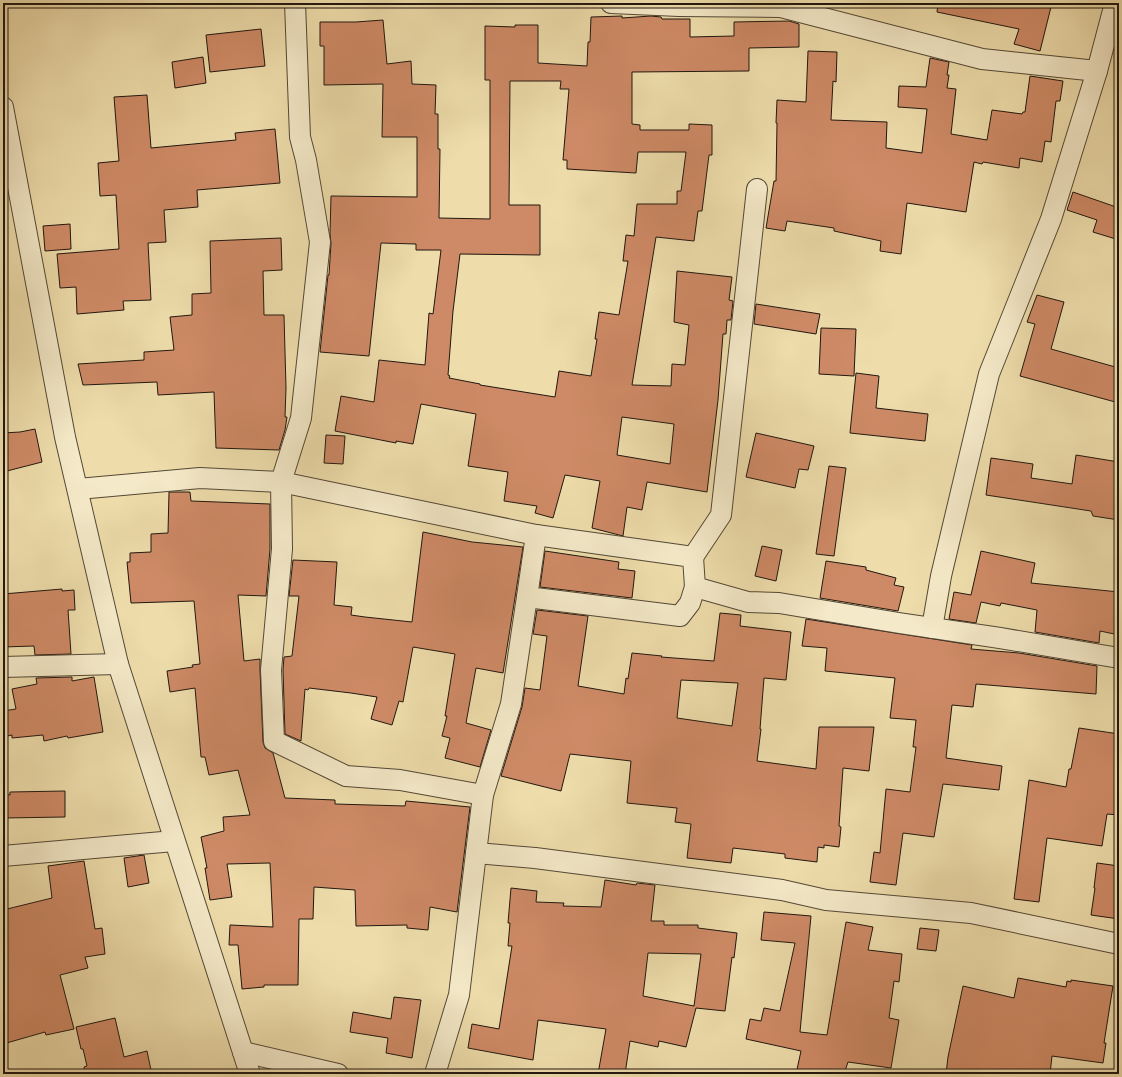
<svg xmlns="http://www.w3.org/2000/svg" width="1122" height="1077" font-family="'IM FELL Double Pica',serif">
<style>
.building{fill:#ce8a66;stroke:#20170f;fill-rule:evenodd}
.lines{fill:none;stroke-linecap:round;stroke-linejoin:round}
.minor-casing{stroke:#544836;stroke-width:22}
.minor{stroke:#f4e9c8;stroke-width:20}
</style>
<rect width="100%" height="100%" fill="#eeddab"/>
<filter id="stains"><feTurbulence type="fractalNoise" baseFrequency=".005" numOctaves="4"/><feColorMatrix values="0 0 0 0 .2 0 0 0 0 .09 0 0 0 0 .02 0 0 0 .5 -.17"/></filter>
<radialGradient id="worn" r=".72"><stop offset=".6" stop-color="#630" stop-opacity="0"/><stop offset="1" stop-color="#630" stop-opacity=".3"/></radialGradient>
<g class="building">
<polygon points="938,3 1052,3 1040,51 1014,44 1019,29 937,12"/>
<path d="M622,16V18L651,16L661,17L662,19H690V37L734,36V22L789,21L799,24V47L749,48V71L632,72V124L640,125V130H689V124L712,125V155H709L702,211H698L694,241L656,237L632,385L671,386L672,364L685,365L689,325L674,322L677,271L732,277L729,300L733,301L731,320H727L726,334H723L718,400L707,492L647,482L642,510L627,507L623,536L592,528L600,481L565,475L553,518L535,513L537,506L504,501L508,472L468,466L476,414L421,404L413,444L396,441V443L335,431L341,396L374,402L379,360L425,365L429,313L433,314L441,250H416V244L381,243L369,356L320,352L328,275H329L331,243L330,234L331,196L417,197V137H382L383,84L324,85V46H320V22H356L383,20L387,64L411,61L412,84L436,85L435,114H438V149H440L439,218L490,219V80H485V26L515,27V25H538V63L587,66L588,42H590L591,17ZM510,81H561L560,89H569L563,160H567V169L636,173L638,152H686L681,191H677V204H637L634,236L626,235L623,261H628L619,315L599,312L595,339H597L591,376L559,371L555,397L480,385V384L449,378L450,376L448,375L453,311L460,254L540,255V205H509ZM622,417L674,424L670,464L617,455Z"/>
<polygon points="261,29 265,66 210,72 206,35"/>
<polygon points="808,51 837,52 836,82 833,81 831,120 887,122 886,148 922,153 927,109 898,107 899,86 926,87 930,58 949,62 947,75 949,75 947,88 956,89 951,134 987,140 992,110 1022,114 1023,112 1025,112 1030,76 1063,81 1060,101 1056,101 1051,142 1045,141 1042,162 1020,158 1019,168 983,162 982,164 974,162 966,212 907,203 901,254 880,251 881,241 834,231 834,228 787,221 785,231 766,228 774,181 776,181 777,123 776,123 777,100 806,102"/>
<polygon points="203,57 206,83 175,88 172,62"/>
<polygon points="147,95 151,148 236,140 235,133 275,129 280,183 197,190 198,207 164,210 166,242 148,243 151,300 123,301 124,310 77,314 76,287 60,288 57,254 119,249 116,195 100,196 98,163 119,161 114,97"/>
<polygon points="1073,192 1119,208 1119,240 1093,232 1097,220 1067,210"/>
<polygon points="70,224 71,249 45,251 43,226"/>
<polygon points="281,238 282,270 263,271 264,315 284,315 286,388 285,417 287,417 285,430 279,450 216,448 214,392 158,395 157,382 83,385 78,364 144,360 144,352 174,350 170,317 192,315 192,294 211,293 210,241"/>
<polygon points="1037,295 1064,302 1051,349 1119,368 1119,403 1020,376 1035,324 1027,322"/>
<polygon points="756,304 820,314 816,334 754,324"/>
<polygon points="821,328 856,329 854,376 819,374"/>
<polygon points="856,373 879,376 876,408 928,414 925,441 850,433"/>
<polygon points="35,429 42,462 3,472 3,433 20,432"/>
<polygon points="756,433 814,446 808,470 799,469 795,488 746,477"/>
<polygon points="326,435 345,436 343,464 324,463"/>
<polygon points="1076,455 1119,462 1119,520 1093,516 1091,511 986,495 991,458 1033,464 1031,478 1072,484"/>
<polygon points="829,466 846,468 834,556 816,554"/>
<polygon points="169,492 190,492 191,501 270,504 270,549 266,596 238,595 244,661 260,659 260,670 263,742 265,748 273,753 285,798 335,800 335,804 405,806 406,801 470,807 457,912 430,907 428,930 407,928 407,925 356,926 355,890 314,887 313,919 299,919 298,985 264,985 264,987 242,989 238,945 229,945 230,925 273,927 270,863 227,864 232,897 210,900 205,868 207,868 201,837 224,831 223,817 250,815 238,770 209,775 205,757 201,757 195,688 170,692 167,671 193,667 192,665 200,664 194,601 131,603 127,562 130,562 130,553 151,552 151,534 168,533"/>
<polygon points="423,532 472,542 523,547 503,673 476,668 466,723 491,730 480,767 445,758 450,738 442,736 447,716 445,716 455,654 413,647 403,702 399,701 392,725 371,719 377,697 351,693 309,688 308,690 305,689 301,741 285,734 283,670 284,657 292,656 299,596 289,596 293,560 337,562 334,605 352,607 351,615 365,617 412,622"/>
<polygon points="762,546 782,550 776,581 755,576"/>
<polygon points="545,551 619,562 618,569 635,571 632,598 540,587"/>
<polygon points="981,551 1035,563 1031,583 1119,592 1119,635 1100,631 1099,643 1035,632 1037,610 1001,603 1000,606 981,602 976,623 949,619 954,592 971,595"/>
<polygon points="826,561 866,567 866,570 896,578 894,585 904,587 898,611 820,598"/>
<polygon points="62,589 62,591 74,590 75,610 68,610 71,654 35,655 34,646 3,647 3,594"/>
<path d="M537,610L588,616L578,686L624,694L626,678L628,679L632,653L662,656L661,657L714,661L720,613L741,615L740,626L791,632L786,680L764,678L760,729H761L757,761L816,769L819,727H874L869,771L843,768L839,826L841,827L839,847L824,845V848L818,847L817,862L785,858V854L733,848L731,863L687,858L691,824L675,822L677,808L627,803L631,761L570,754L561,791L501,776L522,707L525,688L540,690L547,636L533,634ZM681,680L738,683L732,726L677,718Z"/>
<polygon points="806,619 972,645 971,649 1019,653 1097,666 1096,694 976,684 973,707 952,705 946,758 1002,766 999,790 943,784 934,837 903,833 896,885 870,882 874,852 880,853 886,789 910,792 916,747 913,747 916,720 890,718 895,678 825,671 827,648 802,646"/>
<polygon points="72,677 72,681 94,677 103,732 68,738 67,736 44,741 43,735 12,738 12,735 3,737 3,711 16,709 12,689 37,684 36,678"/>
<polygon points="1079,728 1119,734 1119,815 1107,814 1102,846 1047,838 1039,902 1014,899 1029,780 1066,787 1069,769 1071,769"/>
<polygon points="65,791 65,817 3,818 3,794 10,795 10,792"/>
<polygon points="144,855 149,883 128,887 124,858"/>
<polygon points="84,861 95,929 102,928 105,954 85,957 88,968 60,975 74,1029 46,1035 45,1032 3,1044 3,910 52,898 48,866"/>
<polygon points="1097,863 1119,866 1119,919 1091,915 1095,888 1094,888"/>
<path d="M605,880L636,885L637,883L655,885L651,921H664V925H698V928L737,933L734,958L732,957L725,1011L696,1008L686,1047L659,1041L658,1047L630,1041L625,1074H598L606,1029L538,1020L533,1060L468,1048L472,1024L499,1029L512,946H508L510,923H508L511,888L537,891L536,902L564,903L563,906L601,907ZM648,953L701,954L694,1006L643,996Z"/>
<polygon points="764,912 811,916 800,1032 827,1035 846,922 873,927 868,950 902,954 899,982 894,981 889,1018 899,1020 891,1068 848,1062 844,1074 796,1074 801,1051 746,1039 750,1019 761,1021 764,1008 780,1011 795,943 761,940"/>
<polygon points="920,928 939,930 936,951 917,949"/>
<polygon points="1018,978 1066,987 1067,981 1071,982 1071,980 1113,986 1104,1043 1106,1043 1103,1063 1052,1056 1050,1074 946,1074 948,1057 963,986 1014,998"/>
<polygon points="394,997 421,1000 412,1058 386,1053 388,1038 350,1032 353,1012 391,1019"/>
<polygon points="115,1018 124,1057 147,1051 151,1070 136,1074 85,1074 84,1067 87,1066 83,1049 81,1049 76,1027"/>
</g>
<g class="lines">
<defs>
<g id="minor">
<polyline points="295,3 300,137 306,160 320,242 301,418 281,482 282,549 271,670 274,741 346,776 400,780 483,795"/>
<polyline points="611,3 679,6 781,7 982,59 1097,71"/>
<polyline points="3,107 65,437 118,664 250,1074"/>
<polyline points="78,489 200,478 281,482 536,535 693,557 695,587 748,602 779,603 899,623 1000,638 1119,658"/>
<polyline points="536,535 527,597 680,616 690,603 695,587"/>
<polyline points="693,557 721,515 757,189"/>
<polyline points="932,628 941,576 989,374 1051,219 1097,71 1115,3"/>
<polyline points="3,667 118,664"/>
<polyline points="476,853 535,858 782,890 826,900 971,913 1119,944"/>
<polyline points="3,856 174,841"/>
<polyline points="243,1052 338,1074"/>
<polyline points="435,1074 459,995 483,795 511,704 527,597"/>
</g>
</defs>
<use href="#minor" class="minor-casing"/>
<use href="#minor" class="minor"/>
</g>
<rect width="1122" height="1077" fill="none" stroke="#eeddab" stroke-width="16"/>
<rect x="4" y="4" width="1114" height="1069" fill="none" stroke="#20170f" stroke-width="2"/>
<rect x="8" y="8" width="1106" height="1061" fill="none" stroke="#20170f"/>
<rect width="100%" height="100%" filter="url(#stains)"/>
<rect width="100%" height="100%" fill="url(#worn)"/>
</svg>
